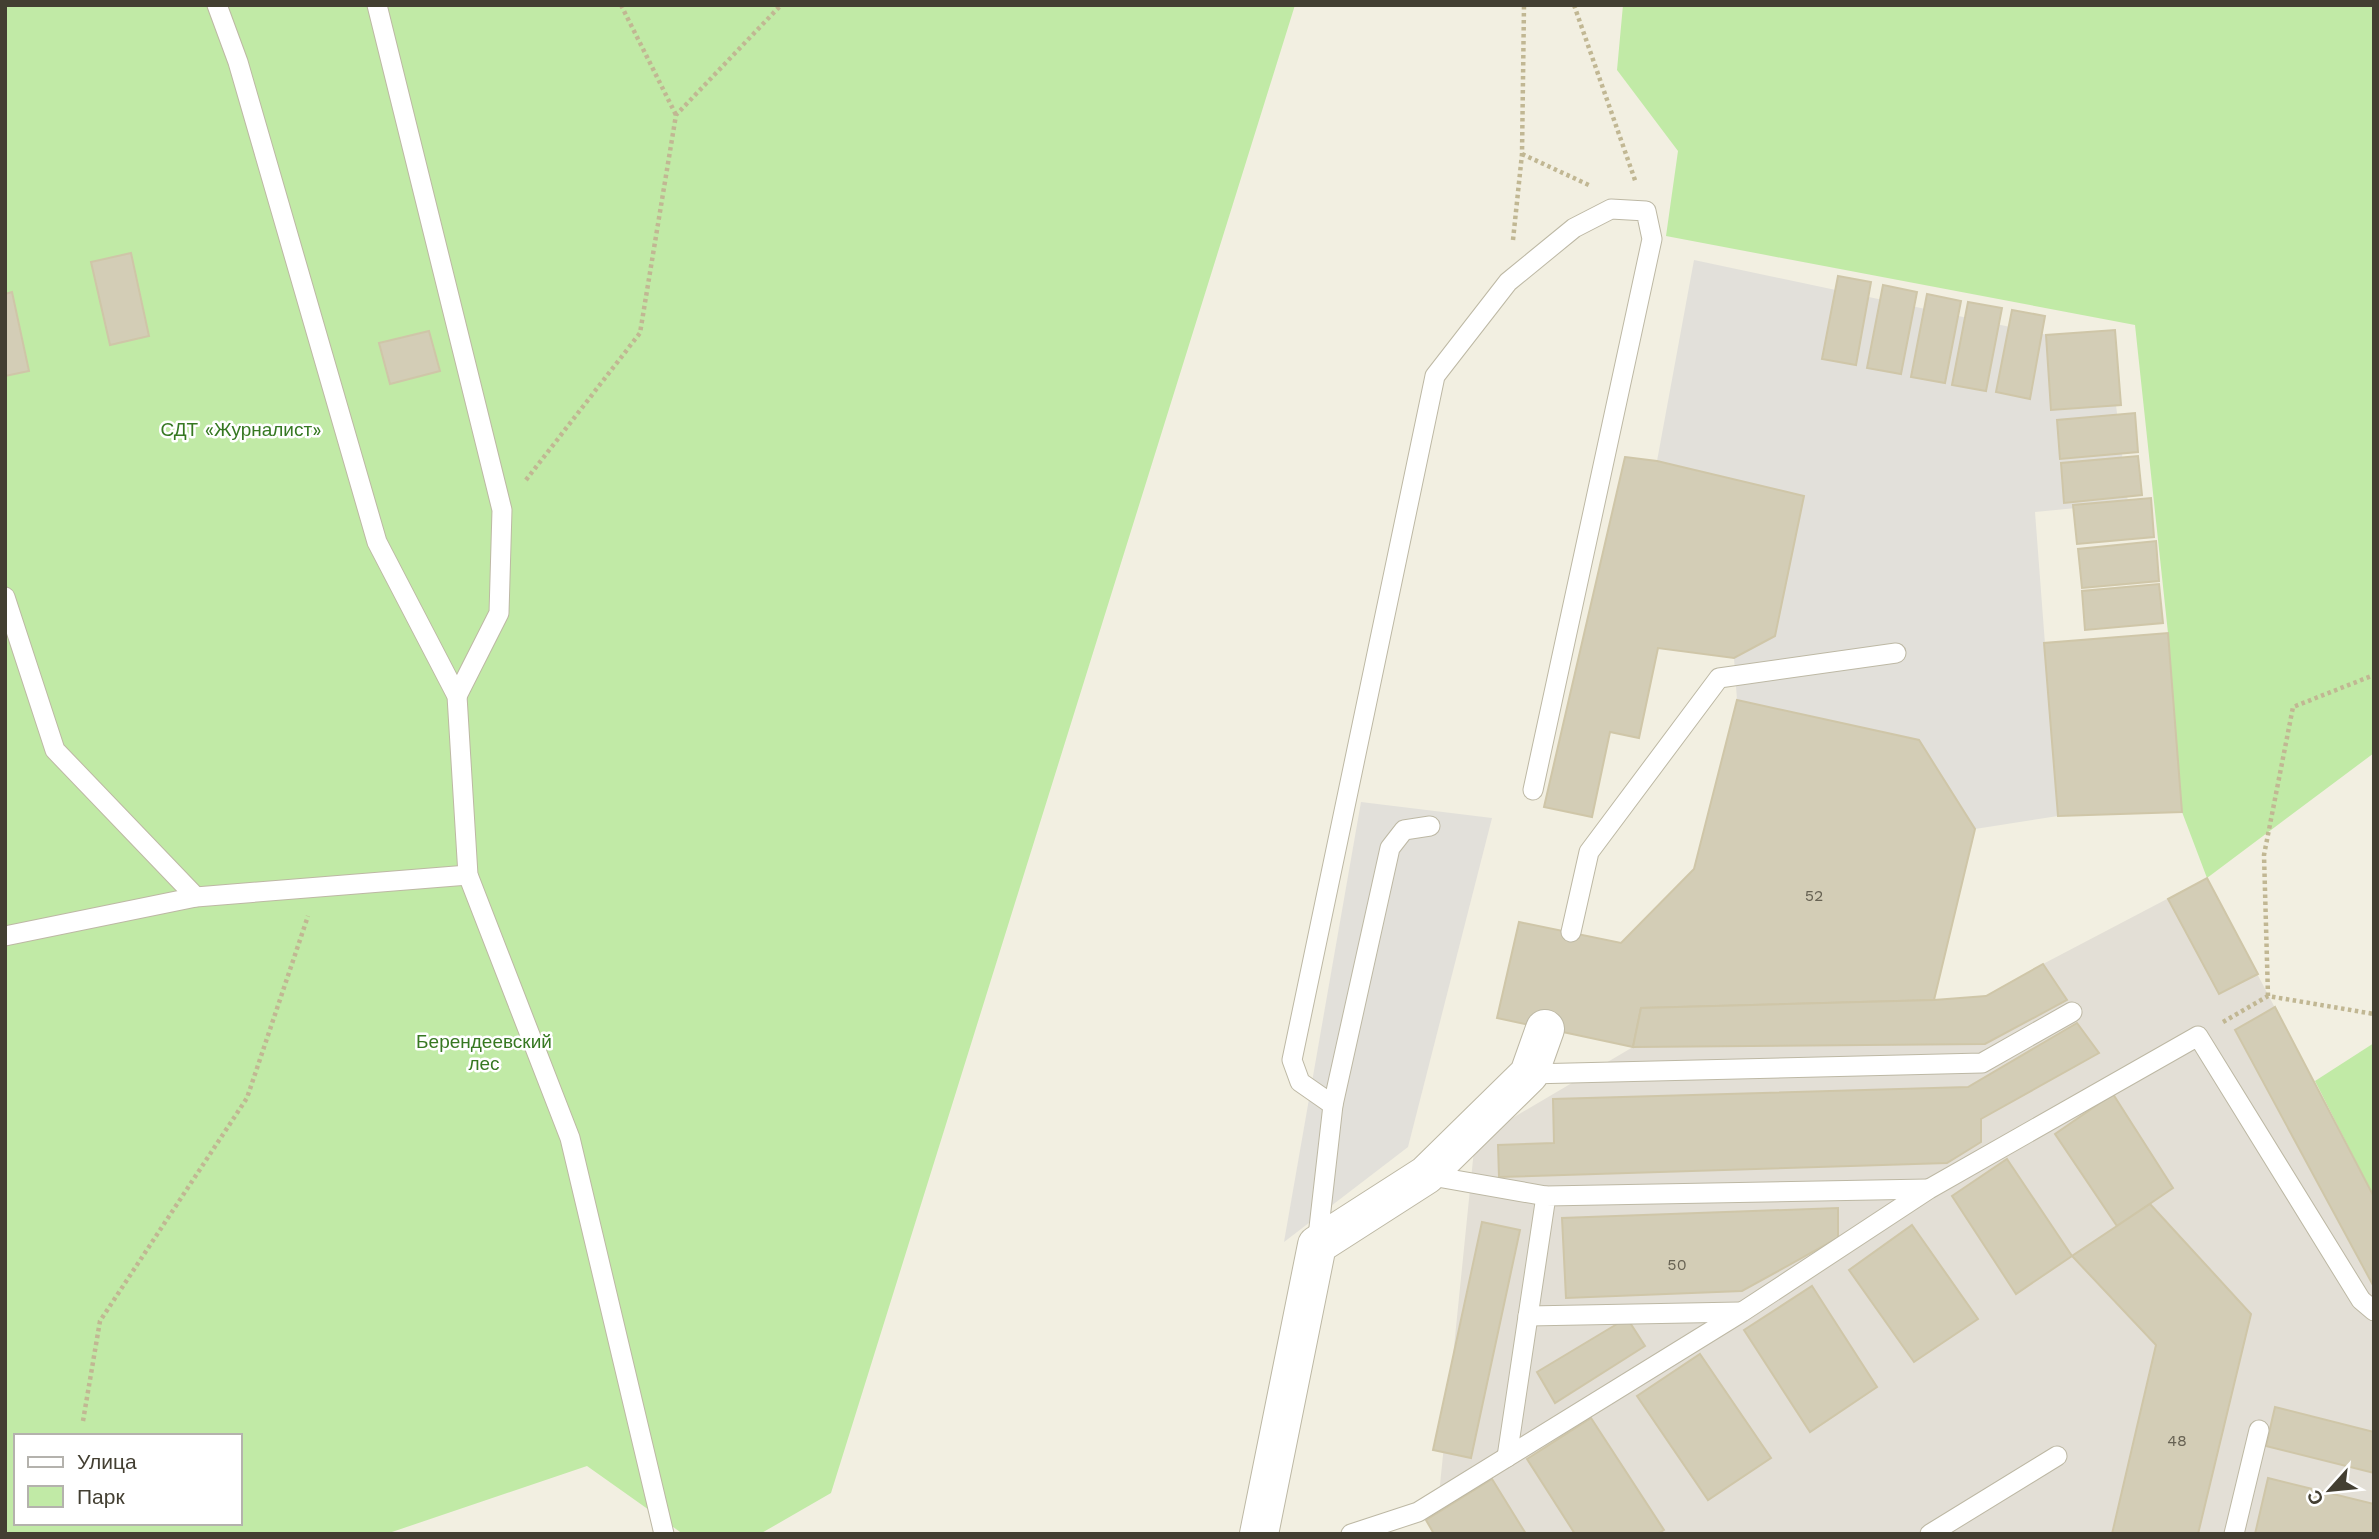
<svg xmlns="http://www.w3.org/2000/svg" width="2379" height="1539" font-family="'Work Sans',sans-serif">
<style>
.industrial{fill:#e3dfd6}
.green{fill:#c1eaa6;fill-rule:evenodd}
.parking{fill:#e2e0da}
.building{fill:#d3cdb6;stroke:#cfc6a8;stroke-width:2}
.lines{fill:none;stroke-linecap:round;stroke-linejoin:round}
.lane-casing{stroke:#bdb8a4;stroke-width:21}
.street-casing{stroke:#bdb8a4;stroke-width:40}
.path{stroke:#c1b793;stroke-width:4.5;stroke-dasharray:3.5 3.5;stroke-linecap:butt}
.lane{stroke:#fff;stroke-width:19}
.street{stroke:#fff;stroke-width:38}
.labels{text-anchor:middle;stroke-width:5;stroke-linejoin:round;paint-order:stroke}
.number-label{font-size:16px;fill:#676253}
.park-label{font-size:19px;fill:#367822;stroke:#fff}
</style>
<rect width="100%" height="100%" fill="#f2efe1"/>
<polygon class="industrial" points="2207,878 2374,1197 2374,1534 1435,1534 1475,1140 1633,1047 1934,1000 1986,996 2043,964"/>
<g class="green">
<path d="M5,5H1295L831,1493L760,1534H683L587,1466L386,1534H5ZM16,1436H240V1523H16Z"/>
<polygon points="1623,5 2374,5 2374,753 2207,878 2182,812 2168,633 2135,325 1666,236 1678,151 1617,70"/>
<polygon points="2374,1043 2374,1197 2315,1081"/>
</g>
<g class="parking">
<polygon points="1694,260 2109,348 2128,503 2035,512 2058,816 1975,829 1919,740 1737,700 1734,658 1775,636 1804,496 1657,461"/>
<polygon points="1361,802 1492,818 1408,1147 1284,1242"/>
</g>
<g class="building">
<polygon points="131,253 149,336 110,345 91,262"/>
<polygon points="1838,276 1871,282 1856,365 1822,359"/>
<polygon points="1883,285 1917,292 1901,374 1867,368"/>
<polygon points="12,292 29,371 5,376 5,294"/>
<polygon points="1927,294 1961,301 1945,383 1911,377"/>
<polygon points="1968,302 2002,308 1986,391 1952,385"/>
<polygon points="2012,310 2045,316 2030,399 1996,392"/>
<polygon points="2115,330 2121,405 2051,410 2046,335"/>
<polygon points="429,331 440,371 390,384 379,343"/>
<polygon points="2135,413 2138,452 2060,459 2057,420"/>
<polygon points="2138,456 2142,495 2064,503 2061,463"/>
<polygon points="1625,457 1657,461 1804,496 1775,636 1734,658 1658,648 1639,738 1610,732 1592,817 1544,807"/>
<polygon points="2151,498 2154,537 2077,544 2073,505"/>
<polygon points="2156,541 2159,581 2082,588 2078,549"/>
<polygon points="2159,584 2163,623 2085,630 2082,591"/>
<polygon points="2168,633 2182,812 2058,816 2044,643"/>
<polygon points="1737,700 1919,740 1975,829 1934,1000 1641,1008 1633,1047 1497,1018 1519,922 1621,943 1694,869"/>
<polygon points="2207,878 2258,974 2219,994 2168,899"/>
<polygon points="2043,964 2067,1000 1985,1044 1633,1047 1641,1008 1934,1000 1986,996"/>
<polygon points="2275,1007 2374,1197 2374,1287 2235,1030"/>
<polygon points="2077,1023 2099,1053 1981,1119 1981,1142 1947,1163 1499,1177 1498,1145 1554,1143 1553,1099 1968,1087"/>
<polygon points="2113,1094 2173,1188 2117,1226 2055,1134"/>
<polygon points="2007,1159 2072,1256 2016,1294 1952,1196"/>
<polygon points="2150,1204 2251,1314 2198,1534 2112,1534 2156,1345 2072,1256"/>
<polygon points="1838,1208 1838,1238 1742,1291 1566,1298 1562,1218"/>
<polygon points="1482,1222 1520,1230 1471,1458 1433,1450"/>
<polygon points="1912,1225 1978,1319 1914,1362 1849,1270"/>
<polygon points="1812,1286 1877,1387 1810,1432 1744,1330"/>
<polygon points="1627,1318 1645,1346 1555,1403 1537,1372"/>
<polygon points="1700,1354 1771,1458 1708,1500 1637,1396"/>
<polygon points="2275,1407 2374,1432 2374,1473 2266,1446"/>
<polygon points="1591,1418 1664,1530 1657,1534 1575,1534 1527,1459"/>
<polygon points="2268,1478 2374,1504 2374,1534 2255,1534"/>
<polygon points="1492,1479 1526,1534 1434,1534 1426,1520"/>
</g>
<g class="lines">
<defs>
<g id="lane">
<polyline points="217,5 238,62 377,542 457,696 468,875 570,1138 664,1534"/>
<polyline points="377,5 502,510 499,613 457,696"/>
<polyline points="5,597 55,750 196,897"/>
<polyline points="1571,932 1589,852 1719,678 1896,653"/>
<polyline points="5,936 196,897 468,875"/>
<polyline points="1529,1074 1982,1063 2072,1012"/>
<polyline points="1333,1105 1300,1082 1292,1060 1435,376 1508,282 1574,228 1611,209 1646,211 1652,239 1533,790"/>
<polyline points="1426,1175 1546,1196"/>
<polyline points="1317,1245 1333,1105 1390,848 1404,830 1430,826"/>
<polyline points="1528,1316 1740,1312"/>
<polyline points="1507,1457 1546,1196 1928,1189"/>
<polyline points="1351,1534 1418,1512 1742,1312 1929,1189 2198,1036 2361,1300 2374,1311"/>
<polyline points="1930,1534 2057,1456"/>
<polyline points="2234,1534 2259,1430"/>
</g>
<polyline id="street" points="1259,1534 1317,1245 1426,1175 1529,1074 1545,1029"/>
</defs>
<use href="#lane" class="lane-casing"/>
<use href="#street" class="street-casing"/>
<g class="path">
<polyline points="621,5 676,115"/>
<polyline points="1574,5 1636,183"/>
<polyline points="1522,154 1591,186"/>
<polyline points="1513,240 1522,154 1524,5"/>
<polyline points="526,480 640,333 676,115 781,5"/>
<polyline points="2268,996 2264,855 2293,707 2374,675"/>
<polyline points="2223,1022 2268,996 2374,1014"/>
<polyline points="83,1421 100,1321 247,1098 308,916"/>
</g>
<use href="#lane" class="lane"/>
<use href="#street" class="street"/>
</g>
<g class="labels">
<g class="number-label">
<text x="1814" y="901">52</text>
<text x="1677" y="1270">50</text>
<text x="2177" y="1446">48</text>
</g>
<g class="park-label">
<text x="241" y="436">СДТ «Журналист»</text>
<text x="484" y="1048">Берендеевский<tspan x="484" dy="22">лес</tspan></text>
</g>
</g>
<rect width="2379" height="1539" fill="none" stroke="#433f32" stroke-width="14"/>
<rect x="14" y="1434" width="228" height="91" fill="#ffffff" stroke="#b4b2ad" stroke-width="2"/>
<rect x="28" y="1457" width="35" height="10" fill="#ffffff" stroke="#b4b2ad" stroke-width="2"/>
<text x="77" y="1469" font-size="21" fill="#433f32">Улица</text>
<rect x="28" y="1486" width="35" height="21" fill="#c1eaa6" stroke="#b4b2ad" stroke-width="2"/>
<text x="77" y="1504" font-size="21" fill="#433f32">Парк</text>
<g transform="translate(2330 1490) rotate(243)" stroke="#ffffff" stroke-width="5" paint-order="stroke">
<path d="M0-5L12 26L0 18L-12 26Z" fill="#433f32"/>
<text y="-10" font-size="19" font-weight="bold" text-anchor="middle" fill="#433f32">С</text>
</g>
</svg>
